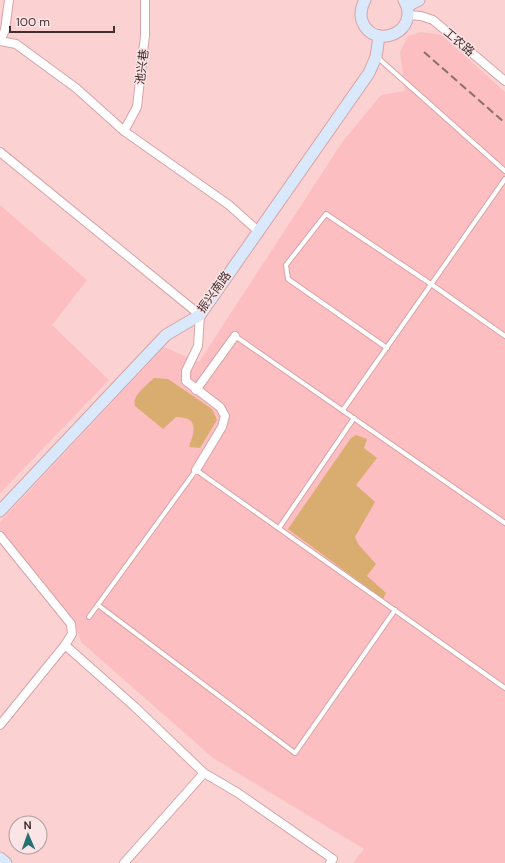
<svg xmlns="http://www.w3.org/2000/svg" width="505" height="863" font-family="'DM Sans','Noto Sans SC',sans-serif">
<style>
.built{fill:#fcbec1}
.green{fill:#d9ad6f}
.lines{fill:none;stroke-linecap:round;stroke-linejoin:round}
.lane-casing{stroke:#d7a3a6;stroke-width:6}
.street-casing{stroke:#d7a3a6;stroke-width:10}
.secondary-casing{stroke:#d7a3a6;stroke-width:13}
.lane{stroke:#fff;stroke-width:4}
.street{stroke:#fff;stroke-width:8}
.secondary{stroke:#d9e8fb;stroke-width:11}
.rail{stroke:#8b6e6f;stroke-width:2;stroke-dasharray:8 4;stroke-linecap:butt}
.labels{text-anchor:middle;stroke-width:3;stroke-linejoin:round;paint-order:stroke}
.street-label{font-size:12px;fill:#442f30;stroke:#fbe4e5}
</style>
<rect width="100%" height="100%" fill="#fcd1d2"/>
<g class="built">
<polygon points="421,32 442,35 505,92 505,863 353,863 364,849 213,758 81,642 74,620 0,530 0,522 164,347 199,362 343,141 381,95 405,91 400,52 408,36"/>
<polygon points="0,205 87,280 52,325 109,380 0,493"/>
</g>
<g class="green">
<path d="M154,378L168,379L177,385L212,409L217,420L200,448L189,447C195,431 199,417 176,417L163,429L135,406C132,395 146,386 154,378Z"/>
<polygon points="356,435 367,439 364,448 377,458 356,485 375,502 355,537 358,544 376,564 367,576 386,593 383,599 288,529 351,438"/>
</g>
<g class="lines">
<defs>
<g id="lane">
<polyline points="377,57 505,171"/>
<polyline points="235,336 505,523"/>
<polyline points="387,348 288,279 286,265 326,214 431,284 505,336"/>
<polyline points="343,410 505,179"/>
<polyline points="279,528 354,418"/>
<polyline points="98,605 295,753 395,610"/>
<polyline points="89,617 196,470 505,688"/>
</g>
<g id="street">
<polyline points="408,15 421,16 433,20 505,81"/>
<polyline points="0,41 16,44 76,88 124,131 229,205 258,231"/>
<polyline points="0,41 5,30 9,0"/>
<polyline points="124,131 137,107 145,35 145,0"/>
<polyline points="0,152 200,315 198,346 186,371 186,381 220,407 225,416 222,427 196,470"/>
<polyline points="196,390 235,336"/>
<polyline points="0,536 71,624 72,634 65,645 0,725"/>
<polyline points="65,645 135,707 204,773 238,793 333,859 330,863"/>
<polyline points="124,863 204,773"/>
</g>
<g id="secondary">
<path d="M365,0C361,7 360,14 362,21C374,52 422,31 404,0"/>
<polyline points="407,6 419,0"/>
<polyline points="0,511 166,335 200,315 369,73 376,57 379,36"/>
<polyline points="0,858 6,863"/>
</g>
</defs>
<use href="#lane" class="lane-casing"/>
<use href="#street" class="street-casing"/>
<use href="#secondary" class="secondary-casing"/>
<use href="#lane" class="lane"/>
<use href="#street" class="street"/>
<use href="#secondary" class="secondary"/>
<polyline class="rail" points="424,52 505,123"/>
</g>
<g class="labels">
<g class="street-label">
<text transform="translate(459 42) rotate(40)" y="4">工农路</text>
<text transform="translate(142 67) rotate(-83)" y="4">池兴巷</text>
<text transform="translate(214 292) rotate(-54)" y="4">振兴南路</text>
</g>
</g>
<g transform="translate(28 835) rotate(358)"><circle r="19" fill="#fbe4e5" stroke="#b29c9d"/>
<path d="M0-3L7 15L0 10L-7 15Z" fill="#267171"/>
<text y="-6" font-size="11" font-weight="bold" text-anchor="middle" fill="#442f30">N</text>
</g>
<path d="M10 26v6h104v-6" fill="none" stroke="#442f30" stroke-width="2"/>
<text x="16" y="26" font-size="12" fill="#442f30" stroke="#fbe4e5" stroke-width="3" paint-order="stroke">100 m</text>
</svg>
